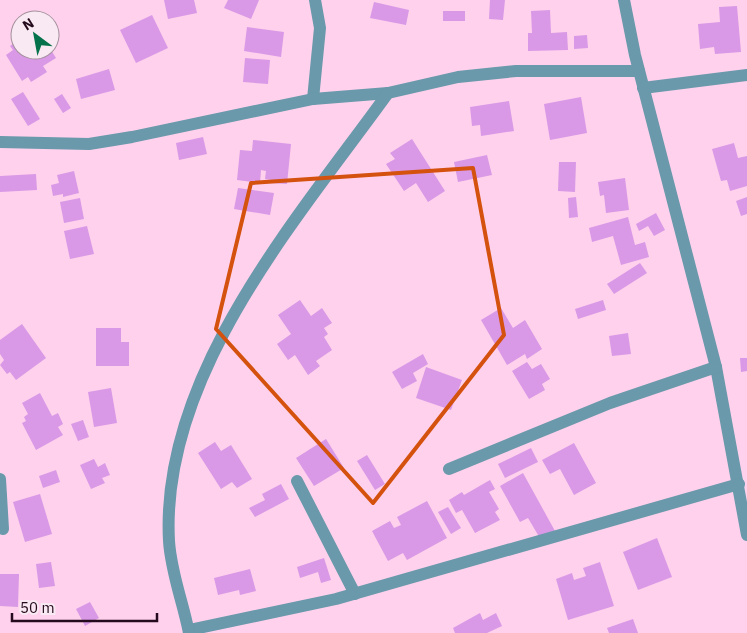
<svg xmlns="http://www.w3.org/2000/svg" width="747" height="633" font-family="'IBM Plex Sans',sans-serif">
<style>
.building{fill:#d999e6}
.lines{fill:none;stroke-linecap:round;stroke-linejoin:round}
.street{stroke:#6999aa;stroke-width:12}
.marked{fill:none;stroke:#d4510e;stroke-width:4;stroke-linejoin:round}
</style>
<rect width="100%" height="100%" fill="#ffd1ed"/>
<g class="building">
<polygon points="164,0 194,0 197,13 168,19"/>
<polygon points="228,0 259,0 251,19 224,8"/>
<polygon points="490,0 505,0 503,20 489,19"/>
<polygon points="374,2 409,10 406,25 370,18"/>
<polygon points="737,6 741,52 715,54 714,47 700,49 698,24 720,22 719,7"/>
<polygon points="550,10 551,33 567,32 568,50 528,51 528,33 532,33 531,11"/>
<rect x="443" y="11" width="22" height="10"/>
<polygon points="152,15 168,48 136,63 120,30"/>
<polygon points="247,27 284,32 281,57 244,51"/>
<polygon points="587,35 588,48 574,49 574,36"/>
<polygon points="20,39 20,50 51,50 56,58 43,66 47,72 31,82 28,77 22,81 6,55 13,50 10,46"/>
<polygon points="245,58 270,60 268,84 243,82"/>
<polygon points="109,69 115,90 81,99 76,79"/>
<polygon points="23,92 40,119 28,126 11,99"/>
<polygon points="62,94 71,108 63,113 54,99"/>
<polygon points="581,97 587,133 550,140 544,104"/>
<polygon points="509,101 514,131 481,136 480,125 472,126 470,107"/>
<polygon points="203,137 207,154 179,160 176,143"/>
<polygon points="412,139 445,191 428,202 416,183 404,191 386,164 395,159 390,153"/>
<polygon points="253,140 291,144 287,184 271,183 271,180 265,179 266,171 261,170 260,183 237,180 240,150 252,151"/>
<polygon points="734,143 738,158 747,156 747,186 730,191 727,180 721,181 712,149"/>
<polygon points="487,155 492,175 458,182 454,162"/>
<polygon points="559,162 576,162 575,192 558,191"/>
<polygon points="74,171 79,193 63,197 63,194 53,196 51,185 59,183 57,175"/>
<polygon points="36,174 37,190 0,192 0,176"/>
<polygon points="625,178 629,210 606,213 604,195 600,196 598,182"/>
<polygon points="238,188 274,193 270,215 234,209"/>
<polygon points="576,197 578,217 569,218 568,198"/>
<polygon points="747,197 747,214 741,216 736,201"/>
<polygon points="80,198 84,219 64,223 60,202"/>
<polygon points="656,213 665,230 654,236 648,226 639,231 636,224"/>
<polygon points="628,217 635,245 645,242 649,257 621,265 613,236 592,242 589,228"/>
<polygon points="87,226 94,254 70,259 64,231"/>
<polygon points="640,263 647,273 614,294 607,284"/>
<polygon points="300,300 311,316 322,308 332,323 324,328 328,334 324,337 332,350 316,361 320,366 308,375 295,355 288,360 277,344 291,334 278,315"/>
<polygon points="603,300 606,310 578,319 575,309"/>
<polygon points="501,308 513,328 525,320 542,349 527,359 525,354 507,365 481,320"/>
<polygon points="22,324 46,358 16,380 10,372 7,374 0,365 4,360 0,354 0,340"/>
<polygon points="96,328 121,328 121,342 129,342 129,366 96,366"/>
<polygon points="628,333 631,354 612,356 609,336"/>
<polygon points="423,354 428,364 413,373 417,381 402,389 392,372"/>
<polygon points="740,358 747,358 747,371 741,372"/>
<polygon points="527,362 532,369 541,364 550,379 542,384 545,390 529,399 512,371"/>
<polygon points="426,367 462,380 451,410 416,398"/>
<polygon points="111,388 117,423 94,427 88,392"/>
<polygon points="40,393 52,416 58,413 63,424 58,427 63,435 36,450 22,423 26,421 24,417 28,414 22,403"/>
<polygon points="83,420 89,437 78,441 71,424"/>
<polygon points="326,439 344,468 314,486 296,458"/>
<polygon points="215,442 221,451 231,445 252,479 237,488 232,482 221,489 198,453"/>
<polygon points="574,443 596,483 574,495 560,469 550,474 542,460"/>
<polygon points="531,448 538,462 505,478 498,464"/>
<polygon points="367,455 385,484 375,490 357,461"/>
<polygon points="94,459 98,467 105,463 110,475 102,478 105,483 91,489 80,465"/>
<polygon points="56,470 60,482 43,488 39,476"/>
<polygon points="523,473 555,531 541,540 528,518 520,522 500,486"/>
<polygon points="490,480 495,489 489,492 499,509 495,512 500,520 475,533 462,510 456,513 449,500 462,492 464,495"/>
<polygon points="281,484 289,499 255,517 249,508 265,500 262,494"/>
<polygon points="40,494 52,534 25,542 13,502"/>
<polygon points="427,501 447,538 407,560 403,553 388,561 372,531 390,521 394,528 401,525 397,517"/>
<polygon points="448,507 461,528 451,534 438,512"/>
<polygon points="657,538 672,577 638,590 623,552"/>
<polygon points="324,558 331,580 321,583 318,572 300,578 297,567"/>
<polygon points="51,562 55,586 39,588 36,564"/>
<polygon points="600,562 614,606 568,620 556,579 572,573 574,580 586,576 583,568"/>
<polygon points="250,569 256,591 240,595 239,590 218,595 214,578"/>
<polygon points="0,574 19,574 18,607 0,606"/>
<polygon points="90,602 99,618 85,626 76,609"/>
<polygon points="480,613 483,620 496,613 502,626 487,633 455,633 453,628"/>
<polygon points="633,619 638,633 609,633 607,628"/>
</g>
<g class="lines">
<g class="street">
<polyline points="624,0 635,55 716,367 747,535"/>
<polyline points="643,88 747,75"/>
<polyline points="313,99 320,28 315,0"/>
<polyline points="0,142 89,144 132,137 313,99 388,93 458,77 516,71 639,71"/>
<polyline points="449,469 610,403 716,367"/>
<polyline points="0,479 3,529"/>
<polyline points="297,481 355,594"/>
<polyline points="189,630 336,599 739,484"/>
<path d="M189,633C183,602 171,573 169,541C160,375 297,219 388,93"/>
</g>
</g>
<path class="marked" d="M473,168L504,335L373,503L216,329L251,183Z"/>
<g transform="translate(35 35) rotate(328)"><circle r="24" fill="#f8e9f2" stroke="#a3909c"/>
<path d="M0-4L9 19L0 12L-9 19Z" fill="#05724b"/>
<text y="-8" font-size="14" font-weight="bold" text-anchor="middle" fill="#240a1c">N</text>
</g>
<path d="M12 613v8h145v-8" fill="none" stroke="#240a1c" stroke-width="2.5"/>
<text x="20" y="613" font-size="15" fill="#240a1c" stroke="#f8e9f2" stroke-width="4" paint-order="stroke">50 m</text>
</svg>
